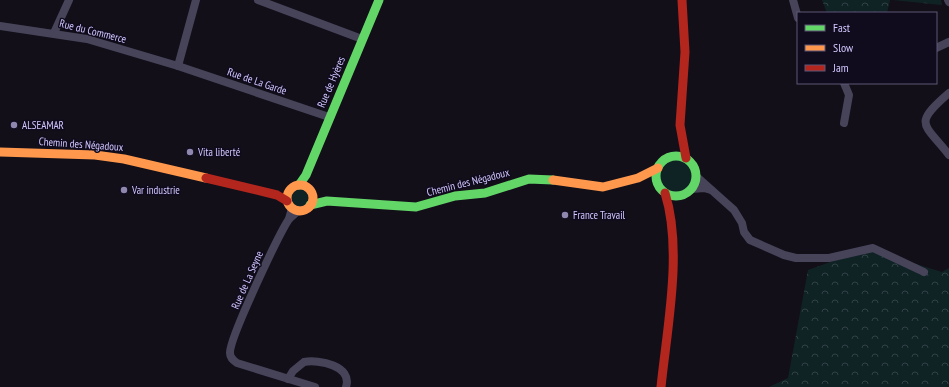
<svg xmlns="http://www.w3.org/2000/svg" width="949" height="387" font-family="'PT Sans Narrow',sans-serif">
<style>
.green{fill:#0f2325}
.forest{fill:url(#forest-crowns)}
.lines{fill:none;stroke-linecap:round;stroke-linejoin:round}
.street{stroke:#47445a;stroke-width:8}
.fast{stroke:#63d668;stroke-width:9}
.slow{stroke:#ff974d;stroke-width:9}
.jam{stroke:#b3261e;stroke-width:9}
.poi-dot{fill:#8f87ae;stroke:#100b1d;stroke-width:1.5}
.labels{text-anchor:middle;stroke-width:3;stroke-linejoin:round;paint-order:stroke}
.street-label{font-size:11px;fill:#d2c8ff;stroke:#100b1d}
.poi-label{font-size:11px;fill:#d2c8ff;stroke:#100b1d;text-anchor:start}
</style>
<defs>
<pattern id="forest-crowns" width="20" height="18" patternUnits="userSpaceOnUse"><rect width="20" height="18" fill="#0f2325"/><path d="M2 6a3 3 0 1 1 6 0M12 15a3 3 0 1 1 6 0" fill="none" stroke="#314146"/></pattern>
</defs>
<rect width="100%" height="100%" fill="#120f19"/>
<g class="green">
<circle cx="676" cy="176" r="20"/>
<circle cx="300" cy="198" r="12"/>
</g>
<g class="forest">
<polygon points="822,0 890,0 887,13 827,13"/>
<polygon points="893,0 941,0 942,5"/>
<polygon points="867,249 942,272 949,268 949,387 769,387 788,378 808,270"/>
</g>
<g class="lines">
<g class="street">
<polyline points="258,0 362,39"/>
<polyline points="793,0 798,18"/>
<polyline points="948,0 949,2"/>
<polyline points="0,26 87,39 178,66 329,117"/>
<polyline points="54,33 69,0"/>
<polyline points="936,48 949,42"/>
<polyline points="178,66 196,0"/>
<polyline points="844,83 849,95 844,123"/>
<path d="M949,93C912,125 924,123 949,155"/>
<polyline points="697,177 734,210 742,223 744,232 750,240 784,255 796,258 829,258 873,248 924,272"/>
<polyline points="692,189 704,188 711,190"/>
<polyline points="292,208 289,219 299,210"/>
<path d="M289,219C279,234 229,339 230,353C230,358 233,360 237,363L315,387"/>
<path d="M288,379L293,371L304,362C319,359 353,366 346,387"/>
</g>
<g class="fast">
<circle cx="676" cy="176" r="20"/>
<polyline points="299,185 306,175 379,0"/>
<polyline points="310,205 327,201 416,207 455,196 485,193 529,179 553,180"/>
</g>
<g class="slow">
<polyline points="0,152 95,155 124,159 206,178"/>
<polyline points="553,180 603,187 638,178 658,168"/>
<circle cx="300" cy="198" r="13"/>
</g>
<g class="jam">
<polyline points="682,0 685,52 680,125 686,158"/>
<polyline points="206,178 277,195 287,201"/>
<path d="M661,387C667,328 683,250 665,193"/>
</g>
</g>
<g class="poi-dot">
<circle cx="14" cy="125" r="4"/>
<circle cx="190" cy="152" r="4"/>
<circle cx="124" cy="190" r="4"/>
<circle cx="565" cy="215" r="4"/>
</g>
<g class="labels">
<g class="street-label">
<text transform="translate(93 31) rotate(14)" y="4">Rue du Commerce</text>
<text transform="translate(257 81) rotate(19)" y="4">Rue de La Garde</text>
<text transform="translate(331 82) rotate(-67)" y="4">Rue de Hyères</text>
<text transform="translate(81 144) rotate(4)" y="4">Chemin des Négadoux</text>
<text transform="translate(468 182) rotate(-14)" y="4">Chemin des Négadoux</text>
<text transform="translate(247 280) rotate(-66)" y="4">Rue de La Seyne</text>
</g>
<g class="poi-label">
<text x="22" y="129">ALSEAMAR</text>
<text x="198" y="156">Vita liberté</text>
<text x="132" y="194">Var industrie</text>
<text x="573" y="219">France Travail</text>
</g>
</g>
<rect x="797" y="12" width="140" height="72" fill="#100b1d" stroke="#5e5777"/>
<rect x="805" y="25" width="20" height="6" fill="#63d668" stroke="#5e5777"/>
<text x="833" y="32" font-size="12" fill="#d2c8ff">Fast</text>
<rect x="805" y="45" width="20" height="6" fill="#ff974d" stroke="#5e5777"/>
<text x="833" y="52" font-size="12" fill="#d2c8ff">Slow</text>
<rect x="805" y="65" width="20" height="6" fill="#b3261e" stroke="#5e5777"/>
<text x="833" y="72" font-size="12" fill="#d2c8ff">Jam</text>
</svg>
